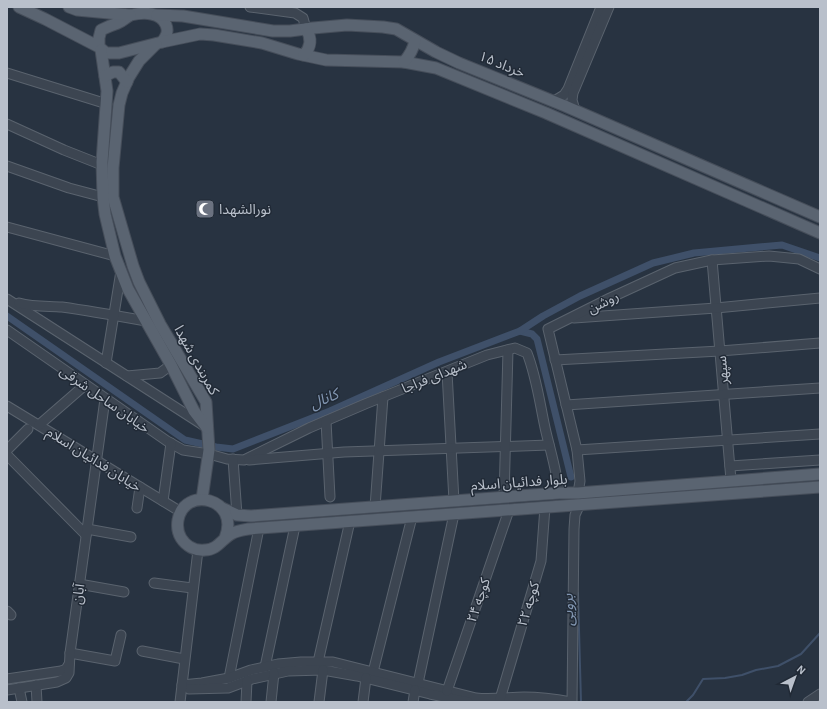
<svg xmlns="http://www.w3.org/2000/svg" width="827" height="709" font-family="'Alegreya Sans','Noto Sans Arabic',sans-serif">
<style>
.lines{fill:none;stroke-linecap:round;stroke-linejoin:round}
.stream{stroke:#3f5069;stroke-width:2}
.canal{stroke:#3f5069;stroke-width:7}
.minor-casing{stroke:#5a636e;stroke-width:11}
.major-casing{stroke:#464e5a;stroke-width:13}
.minor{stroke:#3c4551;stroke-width:9}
.major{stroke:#5a6471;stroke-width:11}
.labels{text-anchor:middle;stroke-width:3;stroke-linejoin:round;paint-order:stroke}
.street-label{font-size:14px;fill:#b9c0cb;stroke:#212a36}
.poi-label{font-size:14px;fill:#b9c0cb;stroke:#212a36;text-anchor:start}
.water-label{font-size:15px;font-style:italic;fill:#8296b1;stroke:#212a36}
</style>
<rect width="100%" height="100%" fill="#283341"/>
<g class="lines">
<g class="stream">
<polyline points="578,593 581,702"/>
<polyline points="686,702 693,695 703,679 725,678 742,675 756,670 778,666 801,654 820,633"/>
</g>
<g class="canal">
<polyline points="7,316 185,440 216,447 233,449 330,411 439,362 520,331 532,334 537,339 571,477"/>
<polyline points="520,331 543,316 580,296 653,263 694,253 782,245 820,258"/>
</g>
<defs>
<g id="minor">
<polyline points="250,7 295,13 303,18 306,29"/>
<polyline points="7,73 107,104"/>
<polyline points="554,101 564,95 568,89 601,7"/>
<polyline points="575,110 572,100 573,93 609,7"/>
<polyline points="7,124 64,150 102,165"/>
<polyline points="7,166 69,188 103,197"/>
<polyline points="7,227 115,256"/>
<polyline points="712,260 731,480"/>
<polyline points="7,299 203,425"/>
<path d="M19,303C33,307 47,306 62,307C90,311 118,316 146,321"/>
<polyline points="574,318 716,308 820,298"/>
<path d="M7,330L167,441L183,450L209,454L227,459L244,460L309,428L365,404L487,355L515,348L527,353C537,378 540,406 546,432C551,453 557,472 559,493"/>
<polyline points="555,360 720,351 820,343"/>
<polyline points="106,363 121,271"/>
<polyline points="447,372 454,501"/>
<polyline points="127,376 160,373 171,365"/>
<polyline points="566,405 820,388"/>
<polyline points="7,406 181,512"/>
<polyline points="326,421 330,497"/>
<polyline points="39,425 85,385"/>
<polyline points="7,450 28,429"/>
<polyline points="577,450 820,434"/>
<polyline points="7,455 86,535"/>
<polyline points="233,459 237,515"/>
<polyline points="249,460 344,452 549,445"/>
<polyline points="730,466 820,460"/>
<polyline points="578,493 580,481 577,450 548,329 610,298 675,268 712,260 769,256 799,259 820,269"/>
<polyline points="504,497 508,350"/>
<polyline points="163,501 171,443"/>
<polyline points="375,507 383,397"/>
<polyline points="137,508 140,487"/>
<polyline points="87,529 131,537"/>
<polyline points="154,583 192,588"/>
<polyline points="79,584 124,592"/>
<polyline points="7,611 11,615"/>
<polyline points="142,651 184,659"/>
<polyline points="70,653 115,661 121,635"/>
<polyline points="318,662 350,521"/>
<polyline points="265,667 295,526"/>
<polyline points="373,672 412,517"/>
<polyline points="229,678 259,528"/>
<polyline points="7,679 61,671 66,669 69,664"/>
<polyline points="418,683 454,514"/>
<polyline points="36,685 37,702"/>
<path d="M182,685L202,683L229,678L251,670L278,664L301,662H333L476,698C492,700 508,697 524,697C540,697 555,699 571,702"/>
<polyline points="19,688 22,702"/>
<polyline points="189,689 228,688 252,679 288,671 323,670 357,676 430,694 468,702"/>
<polyline points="7,690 57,682 66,678 69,673 70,653 105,399"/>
<polyline points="447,691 509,510"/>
<polyline points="500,699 541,561 545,507"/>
<polyline points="180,702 198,550"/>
<polyline points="246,702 247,681"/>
<polyline points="271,702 274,673"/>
<polyline points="319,702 323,670"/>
<polyline points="363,702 366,678"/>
<polyline points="413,702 415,690"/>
<polyline points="572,702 574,529 575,515 580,504"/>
<polyline points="808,702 820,694"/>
</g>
<g id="major">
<path d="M19,7L45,19L99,47L106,53H119L162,42C166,37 169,32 166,25C161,12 144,12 131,15C126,17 123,21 118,23C112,25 107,27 101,30L99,38V47"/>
<polyline points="69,7 77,10 130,15"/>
<polyline points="157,15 183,16 273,31 290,31 313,28 347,25 383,27 396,29 436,52 459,63 565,106 820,217"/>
<polyline points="162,42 200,34 214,35 262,43 298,54 326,60 404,62 436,68 546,113 820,233"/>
<polyline points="156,44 139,61 129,77 122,93 119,105 113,168 113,197 133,266 139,282 160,324 206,402 209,450 202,499"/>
<polyline points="101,50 107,91 102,162 103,197 105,214 115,256 128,289 171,365 194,411 207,428"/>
<path d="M304,55C311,47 312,38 306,29"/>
<path d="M404,62C410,55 413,50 415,41"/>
<polyline points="105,76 113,72 119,72 127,82"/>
<polyline points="222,508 237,515 251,516 559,493 578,493 820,474"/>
<path d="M225,538C241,498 184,485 178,520C177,526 178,533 181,538C186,546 195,551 205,550C218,550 222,538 233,533C237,531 243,530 248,529L820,487"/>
</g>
</defs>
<use href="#minor" class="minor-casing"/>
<use href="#major" class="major-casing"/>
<use href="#minor" class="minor"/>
<use href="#major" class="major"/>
</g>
<defs>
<symbol id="mosque-square" viewBox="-11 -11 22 22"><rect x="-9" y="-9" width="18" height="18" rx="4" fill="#6b7280" stroke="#212a36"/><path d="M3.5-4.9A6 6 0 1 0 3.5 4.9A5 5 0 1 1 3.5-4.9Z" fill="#fff"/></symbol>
</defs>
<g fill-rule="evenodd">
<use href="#mosque-square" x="194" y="198" width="22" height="22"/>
</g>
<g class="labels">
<g class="street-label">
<text transform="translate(502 64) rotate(22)" y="5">۱۵ خرداد</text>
<text transform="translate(603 302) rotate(-26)" y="5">روشن</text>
<text transform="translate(197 360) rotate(61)" y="5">کمربندی شهدا</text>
<text transform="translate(722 370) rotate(-95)" y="5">سپهر</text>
<text transform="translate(434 376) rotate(-22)" y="5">شهدای فراجا</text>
<text transform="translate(105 399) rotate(35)" y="5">خیابان ساحل شرقی</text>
<text transform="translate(94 459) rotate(32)" y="5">خیابان فدائیان اسلام</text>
<text transform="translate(519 482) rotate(-4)" y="5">بلوار فدائیان اسلام</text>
<text transform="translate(78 594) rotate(-82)" y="5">آبان</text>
<text transform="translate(478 600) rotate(-71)" y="5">کوچه ۲۴</text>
<text transform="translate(528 604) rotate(-73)" y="5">کوچه ۲۲</text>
</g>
<g class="poi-label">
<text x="219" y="214">نورالشهدا</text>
</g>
<g class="water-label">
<text transform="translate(324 399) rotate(-23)" y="5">کانال</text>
<text transform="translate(568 610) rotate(-91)" y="5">برویی</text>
</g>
</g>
<rect width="827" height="709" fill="none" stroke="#b9c0cb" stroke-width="16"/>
<g transform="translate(795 677) rotate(41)" stroke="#212a36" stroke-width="3" paint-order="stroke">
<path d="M0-3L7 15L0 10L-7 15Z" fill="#b9c0cb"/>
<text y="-6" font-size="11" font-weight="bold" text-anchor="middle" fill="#b9c0cb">N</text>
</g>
</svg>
